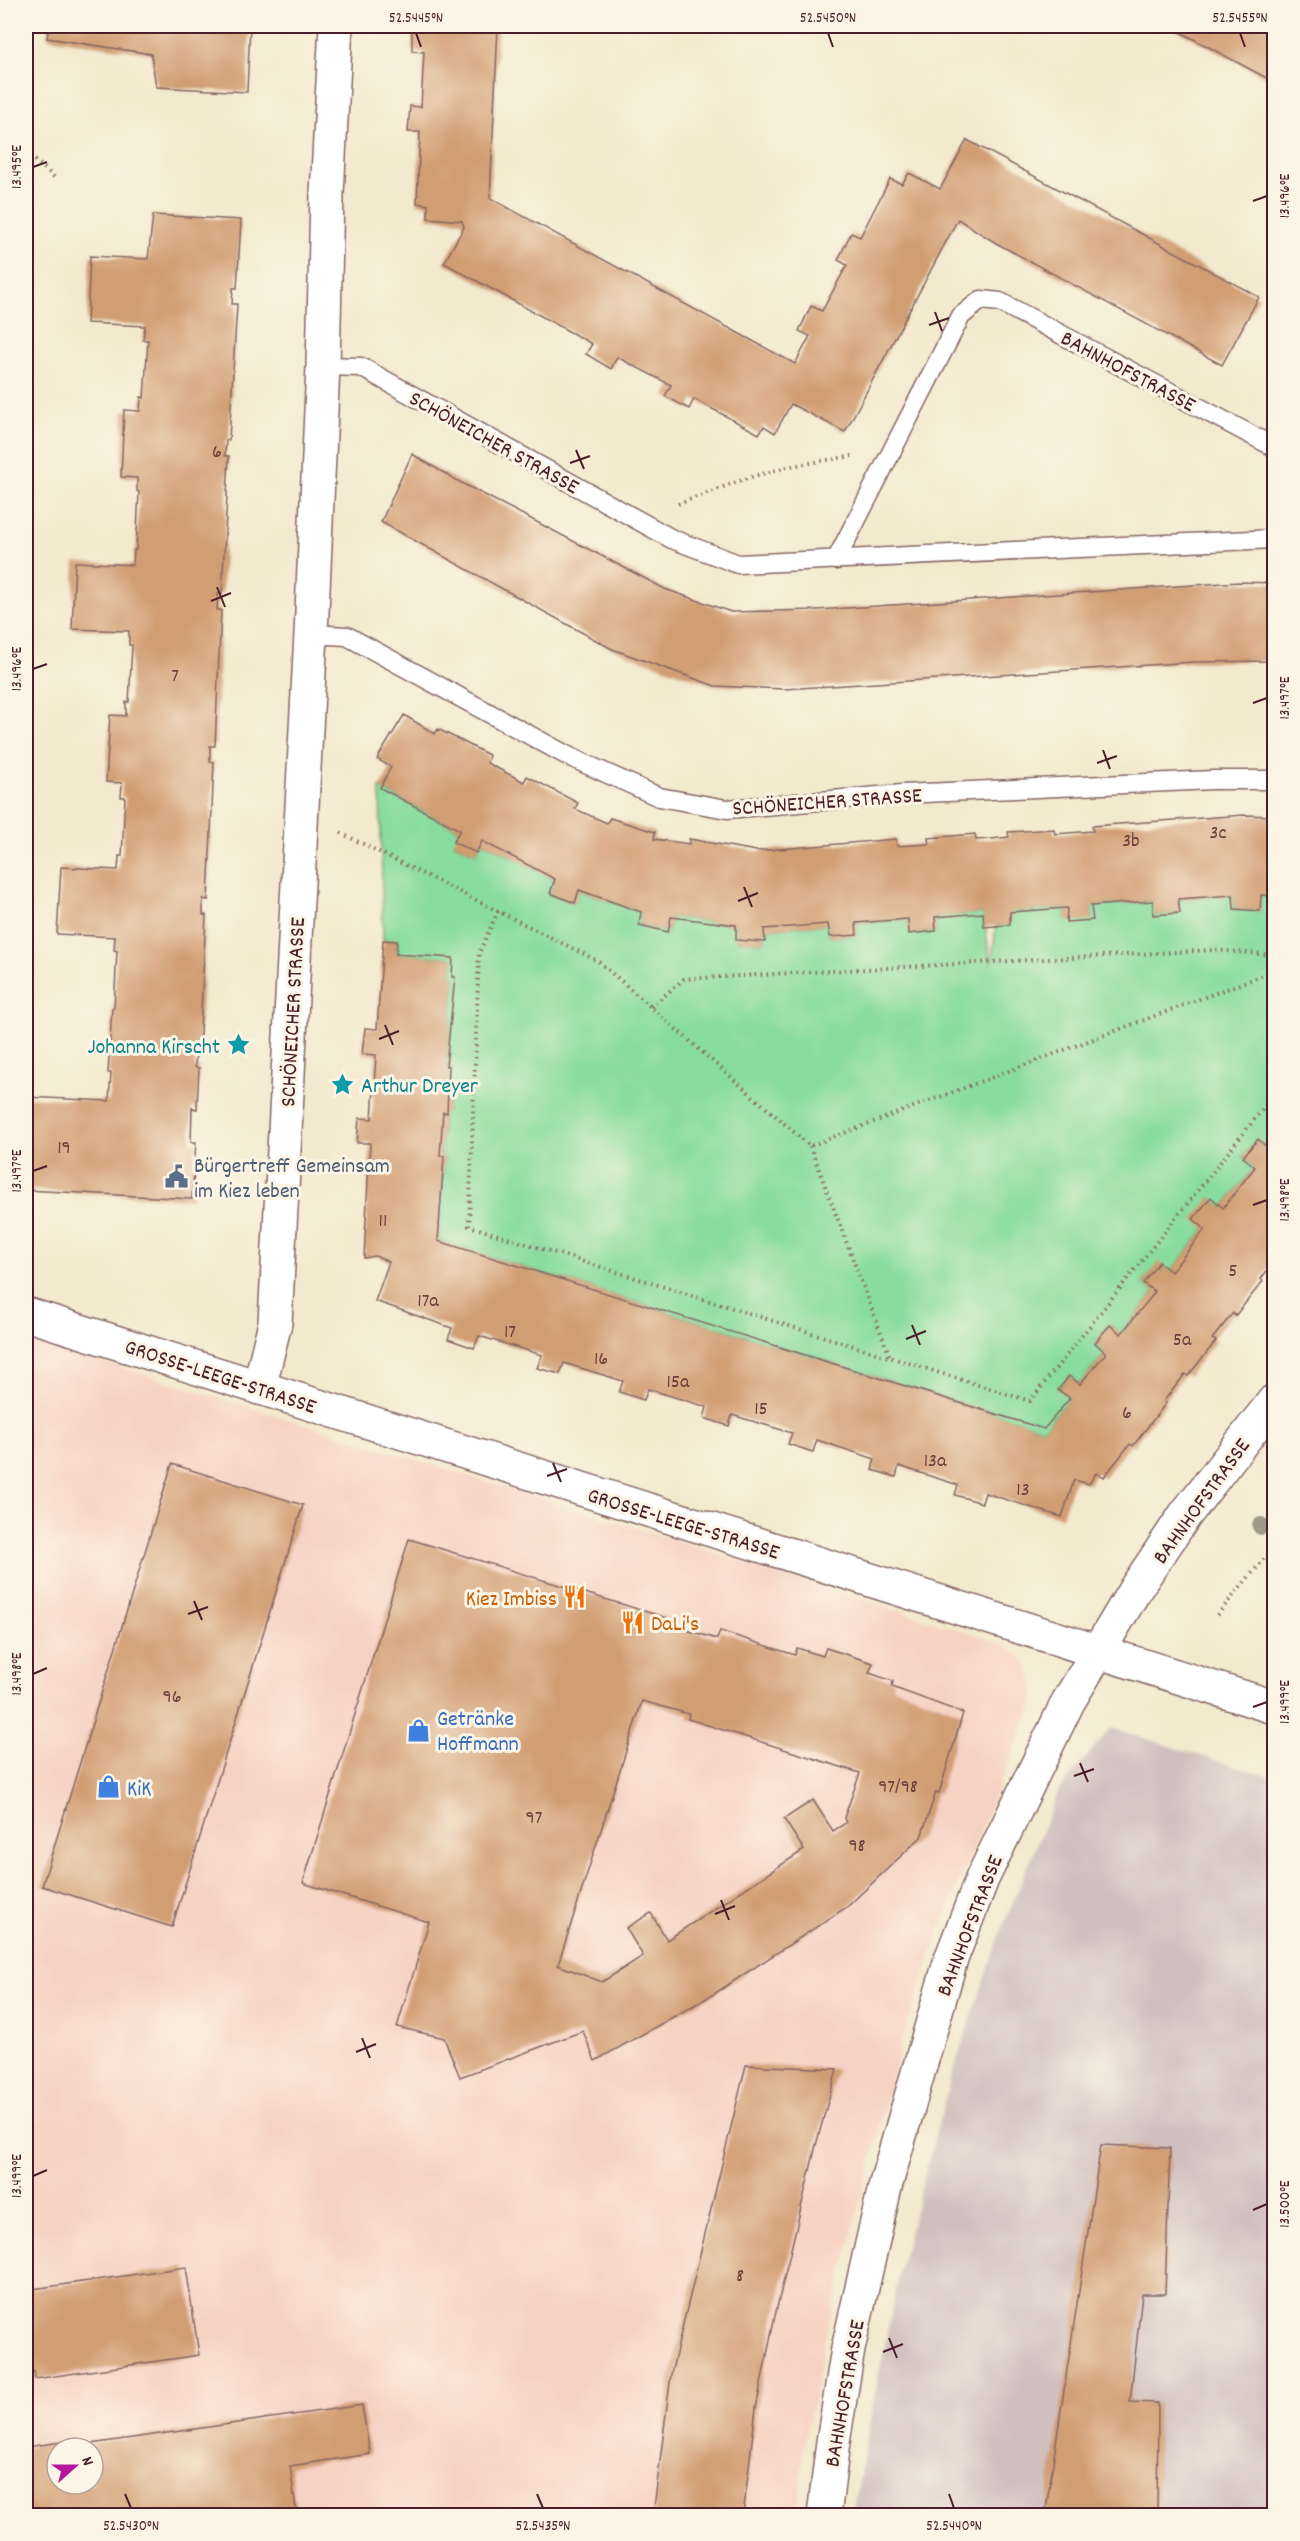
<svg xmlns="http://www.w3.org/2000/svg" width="1300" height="2541" font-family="Dekko,sans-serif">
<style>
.built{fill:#f6d2c4;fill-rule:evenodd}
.industrial{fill:#d1bfbe}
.green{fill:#88dc9e;stroke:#697e64;stroke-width:1.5}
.building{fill:#d19d72;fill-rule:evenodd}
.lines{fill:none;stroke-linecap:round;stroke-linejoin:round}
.lane-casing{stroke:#856664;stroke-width:21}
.street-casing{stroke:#856664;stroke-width:36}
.path{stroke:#856664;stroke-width:4;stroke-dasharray:1.5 4.5;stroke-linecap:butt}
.lane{stroke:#fff;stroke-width:18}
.street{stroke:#fff;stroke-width:33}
.tree{fill:#a09988}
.ticks{fill:none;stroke:#4a1f2b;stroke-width:2}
.labels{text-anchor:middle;stroke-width:6;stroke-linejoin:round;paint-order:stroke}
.number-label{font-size:20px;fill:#6c3e3d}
.street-label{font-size:22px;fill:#4a1f2b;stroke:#fcf5e5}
.culture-label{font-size:22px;fill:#0d838f;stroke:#fcf5e5;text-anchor:end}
.service-label{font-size:22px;fill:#4e5e75;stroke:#fcf5e5;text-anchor:start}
.food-label{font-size:22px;fill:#c56008;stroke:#fcf5e5;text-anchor:end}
.shop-label{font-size:22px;fill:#366cbe;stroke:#fcf5e5;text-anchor:start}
.neatline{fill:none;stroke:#4a1f2b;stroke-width:2}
.ticks-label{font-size:15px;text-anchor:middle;fill:#4a1f2b}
</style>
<rect width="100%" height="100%" fill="#fcf5e5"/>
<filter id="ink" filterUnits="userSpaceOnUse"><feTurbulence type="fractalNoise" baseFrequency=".0167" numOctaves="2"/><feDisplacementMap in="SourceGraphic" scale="12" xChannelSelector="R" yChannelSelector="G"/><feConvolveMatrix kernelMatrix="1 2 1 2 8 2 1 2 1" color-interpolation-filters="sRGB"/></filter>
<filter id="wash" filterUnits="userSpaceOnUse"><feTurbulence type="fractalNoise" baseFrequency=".008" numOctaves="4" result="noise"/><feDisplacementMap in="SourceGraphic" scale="24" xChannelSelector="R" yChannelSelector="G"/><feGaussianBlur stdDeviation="1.35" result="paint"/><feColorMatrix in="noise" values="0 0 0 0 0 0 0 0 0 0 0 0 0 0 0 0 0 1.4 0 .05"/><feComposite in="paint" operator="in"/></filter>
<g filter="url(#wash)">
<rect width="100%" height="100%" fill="#f3e9ce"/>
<path class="built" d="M26,1337L992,1640L1007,1647L1020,1656L1029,1668L1034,1684V1701L939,1932L902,2040L824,2344L803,2452L797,2515H26ZM57,2448H93V2484H57Z"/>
<polygon class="industrial" points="1111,1728 1274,1778 1274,2515 853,2516 871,2414 902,2259 951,2077 998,1939 1059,1790"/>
<polygon class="green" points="380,788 460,830 454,843 476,853 482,841 555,879 550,894 574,903 579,890 641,912 639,925 668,932 671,917 736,925 737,940 765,942 764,929 828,924 830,937 857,935 856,923 908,919 910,934 935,932 935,917 983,913 991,965 996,926 1010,925 1010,912 1067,908 1066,921 1093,919 1091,906 1153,901 1154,915 1180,913 1178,899 1233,895 1234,909 1259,911 1261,895 1274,896 1274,1144 1270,1150 1257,1140 1243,1157 1255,1167 1223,1208 1211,1198 1205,1229 1171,1272 1159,1263 1143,1283 1155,1292 1121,1334 1110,1325 1095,1343 1106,1353 1080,1384 1069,1376 1058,1389 1070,1398 1044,1429 438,1241 444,1157 440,1156 443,1112 447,1112 449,1066 446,1066 455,978 452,977 453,958 396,954 397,941 383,940"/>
<g id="blocks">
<g class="building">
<polygon points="49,26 250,26 247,92 156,87 151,54 47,38"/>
<polygon points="412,26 498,26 490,198 795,364 810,336 799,331 811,306 822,311 847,265 838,260 851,233 860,237 890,179 902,184 909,173 940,189 967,140 1259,297 1222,365 996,243 958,219 845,432 791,404 775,433 764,426 759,434 694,399 689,409 665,396 671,385 617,357 611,369 586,354 592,344 444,263 464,227 462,221 428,218 428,205 417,203 420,132 408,132 410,106 421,107 424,52 412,51"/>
<polygon points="1169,26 1274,26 1274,82"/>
<polygon points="153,215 241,220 237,288 233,288 232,304 237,304 229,440 226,440 225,456 229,456 222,594 218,594 217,610 221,610 215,746 210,746 210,762 214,762 208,900 203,899 203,915 206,915 199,1052 196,1052 195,1067 199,1068 197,1106 197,1109 192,1108 191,1142 196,1142 192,1199 26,1190 26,1097 109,1101 111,1073 108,1073 112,1008 114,1008 117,951 114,950 115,937 57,934 61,867 118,870 119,856 122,856 125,797 121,797 122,783 106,782 110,715 126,716 126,702 129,702 132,645 129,645 129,631 72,629 75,562 133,565 134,550 136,550 139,492 137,491 137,478 121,477 124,410 140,411 141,397 144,398 148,340 143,340 145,326 87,323 90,256 148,259"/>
<polygon points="412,454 456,480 665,589 731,612 816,610 1239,582 1274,583 1274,661 1195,662 785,689 715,686 612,649 381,522"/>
<polygon points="404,715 435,734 438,729 489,755 487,763 524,782 527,776 578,803 575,809 607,823 610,818 655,832 654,839 689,844 689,839 756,851 896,839 897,846 929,844 928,838 975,834 976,840 991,839 1009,837 1008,832 1054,829 1055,834 1093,831 1092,826 1244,815 1274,816 1274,896 1261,895 1260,911 1234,909 1233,895 1178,899 1180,913 1153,915 1153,901 1091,906 1093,920 1066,922 1067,908 1010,912 1010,925 996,926 984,927 983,913 935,917 936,931 909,934 908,919 856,923 857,935 830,937 828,924 764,929 765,942 736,940 736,925 671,917 668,932 639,925 641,912 579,890 575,903 550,893 555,879 482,841 476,853 453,842 460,830 380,788 391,767 377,759"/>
<polygon points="383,940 397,941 396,954 453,958 452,977 455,977 446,1066 449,1066 447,1113 443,1112 440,1156 444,1156 438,1241 1044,1429 1070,1398 1058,1390 1069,1376 1080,1384 1106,1353 1095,1343 1102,1334 1110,1325 1121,1334 1155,1292 1143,1283 1159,1262 1171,1272 1205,1229 1193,1219 1211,1197 1223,1208 1255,1167 1243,1157 1258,1139 1270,1150 1274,1144 1274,1261 1261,1279 1263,1281 1235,1316 1233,1313 1212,1339 1216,1341 1188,1376 1185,1374 1164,1401 1166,1403 1133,1446 1130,1444 1104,1477 1096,1473 1089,1484 1074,1480 1062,1517 985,1493 982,1503 955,1495 958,1485 899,1466 896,1477 872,1470 875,1459 817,1440 813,1452 788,1444 792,1433 732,1415 729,1426 704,1418 707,1407 648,1389 644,1400 619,1392 623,1381 564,1363 560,1374 537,1368 542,1355 479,1336 474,1348 448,1339 452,1328 375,1301 389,1262 375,1256 364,1258 370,1143 357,1143 359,1118 372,1119 376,1055 362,1054 365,1028 377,1029"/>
<polygon points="172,1464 303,1505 172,1927 42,1886"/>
<path d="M409,1539L667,1618L666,1624L717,1639L720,1631L795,1655L797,1648L823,1656L826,1648L873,1663L869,1673L893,1681L892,1687L963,1713L939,1793L936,1792L921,1837L847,1907L714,1994L595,2061L583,2031L460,2077L444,2038L397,2027L429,1922L303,1883ZM642,1701L689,1714L688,1719L860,1773L844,1818L846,1823L833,1831L813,1800L784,1819L804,1850L667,1940L651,1913L626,1928L643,1956L602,1982L558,1965Z"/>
<polygon points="746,2065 837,2069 816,2145 775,2316 756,2408 743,2516 653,2516 671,2374"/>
<polygon points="1101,2145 1170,2148 1165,2294 1142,2294 1130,2402 1158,2403 1157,2516 1045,2516"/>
<polygon points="186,2267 199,2355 35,2379 34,2371 26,2372 26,2290"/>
<polygon points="362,2405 370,2454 290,2466 297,2516 26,2516 26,2447 62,2442 63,2448 57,2448 57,2484 93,2484 93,2448 69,2447"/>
</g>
</g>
</g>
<g filter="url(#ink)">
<use href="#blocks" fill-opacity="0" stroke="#856664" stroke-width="1.5"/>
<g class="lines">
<defs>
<g id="lane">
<polyline points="323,366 361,367 672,539 738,564 1274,539"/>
<polyline points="836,560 961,316 981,300 1000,302 1274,447"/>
<polyline points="311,634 347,636 568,756 659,797 727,809 902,794 1213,780 1274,780"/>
</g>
<g id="street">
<polyline points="26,1314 1274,1707"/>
<polyline points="259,1388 275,1323 311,634 323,366 327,194 336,26"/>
<polyline points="824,2516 833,2442 848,2349 885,2187 951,1959 982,1879 1068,1702 1136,1588 1185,1515 1274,1401"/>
</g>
</defs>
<use href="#lane" class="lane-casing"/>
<use href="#street" class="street-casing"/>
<g class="path">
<polyline points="26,152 54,177"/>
<polyline points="678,504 747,478 791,466 852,456"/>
<polyline points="341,833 598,961 810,1146 1274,971"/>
<polyline points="498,911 479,953 469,1226 1030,1401 1274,1095"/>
<polyline points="651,1007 684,979 1213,950 1274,955"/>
<polyline points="810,1146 890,1357"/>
<polyline points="1217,1615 1274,1547"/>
</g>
<use href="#lane" class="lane"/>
<use href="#street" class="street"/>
</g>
<circle class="tree" cx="1261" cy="1526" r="9"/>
</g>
<path class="ticks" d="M416,33L421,47M828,33L833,47M1240,33L1245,47M33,167L47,162M1253,201L1267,196M935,312L942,331M929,325L949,318M576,450L584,469M570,463L590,456M217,587L225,607M211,601L231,593M33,669L47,664M1253,703L1267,698M1103,750L1110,769M1097,763L1117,756M744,887L752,907M738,901L758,893M385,1025L393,1045M379,1039L399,1031M33,1171L47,1166M1253,1205L1267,1200M912,1325L920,1345M906,1339L926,1331M553,1463L561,1482M547,1476L567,1469M194,1601L202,1620M188,1614L208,1607M33,1674L47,1668M1253,1707L1267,1702M1080,1763L1088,1782M1074,1776L1094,1769M721,1900L729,1920M715,1914L735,1906M362,2038L370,2058M356,2052L376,2044M33,2176L47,2170M1253,2210L1267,2204M889,2338L897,2358M883,2352L903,2344M125,2494L131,2508M537,2494L543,2508M949,2494L954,2508"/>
<defs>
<symbol id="sight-bare" viewBox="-9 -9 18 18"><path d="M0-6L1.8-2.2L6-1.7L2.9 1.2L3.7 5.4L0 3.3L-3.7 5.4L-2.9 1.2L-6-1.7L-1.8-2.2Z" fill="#0f9aa8" stroke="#fcf5e5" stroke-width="2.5" paint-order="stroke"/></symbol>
<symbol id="civic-bare" viewBox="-9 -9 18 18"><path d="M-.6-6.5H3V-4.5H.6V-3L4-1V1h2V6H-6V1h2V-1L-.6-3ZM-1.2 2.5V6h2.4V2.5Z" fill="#5c6f8a" stroke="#fcf5e5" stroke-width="2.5" paint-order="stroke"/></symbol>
<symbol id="restaurant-bare" viewBox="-9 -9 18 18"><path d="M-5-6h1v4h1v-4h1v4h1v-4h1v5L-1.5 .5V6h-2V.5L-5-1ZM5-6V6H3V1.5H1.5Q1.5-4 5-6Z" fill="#e8710a" stroke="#fcf5e5" stroke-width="2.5" paint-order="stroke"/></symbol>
<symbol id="shop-bare" viewBox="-9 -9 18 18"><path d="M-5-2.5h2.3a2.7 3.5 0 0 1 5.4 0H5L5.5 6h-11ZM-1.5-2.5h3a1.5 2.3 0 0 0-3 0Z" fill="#3f7fe0" stroke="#fcf5e5" stroke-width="2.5" paint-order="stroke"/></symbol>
</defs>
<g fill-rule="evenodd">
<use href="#sight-bare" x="222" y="1028" width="33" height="33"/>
<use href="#sight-bare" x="326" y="1068" width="33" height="33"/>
<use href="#civic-bare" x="160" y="1160" width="33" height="33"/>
<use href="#restaurant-bare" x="558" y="1580" width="33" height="33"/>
<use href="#restaurant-bare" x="616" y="1606" width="33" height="33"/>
<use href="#shop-bare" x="402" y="1714" width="33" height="33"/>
<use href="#shop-bare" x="92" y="1770" width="33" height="33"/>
</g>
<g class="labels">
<g class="number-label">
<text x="217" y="457">6</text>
<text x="175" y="681">7</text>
<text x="1218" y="838">3c</text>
<text x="1131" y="846">3b</text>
<text x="64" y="1153">19</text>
<text x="383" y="1226">11</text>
<text x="1233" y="1276">5</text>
<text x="428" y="1306">17a</text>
<text x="510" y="1337">17</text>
<text x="1182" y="1345">5a</text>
<text x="601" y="1364">16</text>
<text x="678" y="1387">15a</text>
<text x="761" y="1414">15</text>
<text x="1127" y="1418">6</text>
<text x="935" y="1466">13a</text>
<text x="1023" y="1495">13</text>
<text x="172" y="1702">96</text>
<text x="898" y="1792">97/98</text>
<text x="534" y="1823">97</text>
<text x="857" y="1851">98</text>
<text x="740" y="2281">8</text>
</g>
<g class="street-label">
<text transform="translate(1129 370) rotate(28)" y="8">BAHNHOFSTRASSE</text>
<text transform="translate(495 441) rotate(29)" y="8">SCHÖNEICHER STRASSE</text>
<text transform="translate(827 800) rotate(-4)" y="8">SCHÖNEICHER STRASSE</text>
<text transform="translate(291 1012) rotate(-87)" y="8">SCHÖNEICHER STRASSE</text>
<text transform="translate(221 1375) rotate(18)" y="8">GROSSE-LEEGE-STRASSE</text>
<text transform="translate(1200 1500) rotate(-54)" y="8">BAHNHOFSTRASSE</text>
<text transform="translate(684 1522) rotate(17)" y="8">GROSSE-LEEGE-STRASSE</text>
<text transform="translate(968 1925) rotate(-69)" y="8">BAHNHOFSTRASSE</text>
<text transform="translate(843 2393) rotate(-80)" y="8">BAHNHOFSTRASSE</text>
</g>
<g class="culture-label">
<text x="220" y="1053">Johanna Kirscht</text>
<text x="361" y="1092" text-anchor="start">Arthur Dreyer</text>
</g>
<g class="service-label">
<text x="194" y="1172">Bürgertreff Gemeinsam<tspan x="194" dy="25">im Kiez leben</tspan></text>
</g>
<g class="food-label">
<text x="557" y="1605">Kiez Imbiss</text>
<text x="651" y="1630" text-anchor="start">DaLi's</text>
</g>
<g class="shop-label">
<text x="437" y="1725">Getränke<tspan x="437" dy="25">Hoffmann</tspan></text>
<text x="127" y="1795">KiK</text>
</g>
</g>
<rect width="1300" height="2541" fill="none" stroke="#fcf5e5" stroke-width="66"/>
<g transform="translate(75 2466) rotate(69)"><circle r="28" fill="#fcf5e5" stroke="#b59f9b" stroke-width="1.5"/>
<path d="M0-4.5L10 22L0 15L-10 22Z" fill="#b5179e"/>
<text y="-9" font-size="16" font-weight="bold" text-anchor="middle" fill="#4a1f2b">N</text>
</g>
<rect x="33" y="33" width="1234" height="2475" class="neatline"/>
<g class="ticks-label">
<text x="416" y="22">52.5445°N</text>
<text x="828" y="22">52.5450°N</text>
<text x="1240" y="22">52.5455°N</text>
<text transform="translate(16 167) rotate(-90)" y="5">13.495°E</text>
<text transform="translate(1284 196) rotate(-90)" y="5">13.496°E</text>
<text transform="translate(16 669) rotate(-90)" y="5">13.496°E</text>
<text transform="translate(1284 698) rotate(-90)" y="5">13.497°E</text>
<text transform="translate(16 1171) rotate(-90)" y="5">13.497°E</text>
<text transform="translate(1284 1200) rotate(-90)" y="5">13.498°E</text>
<text transform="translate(16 1674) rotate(-90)" y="5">13.498°E</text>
<text transform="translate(1284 1702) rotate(-90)" y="5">13.499°E</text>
<text transform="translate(16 2176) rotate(-90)" y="5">13.499°E</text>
<text transform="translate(1284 2204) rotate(-90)" y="5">13.500°E</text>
<text x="131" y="2530">52.5430°N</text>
<text x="543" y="2530">52.5435°N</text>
<text x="954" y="2530">52.5440°N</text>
</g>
</svg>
